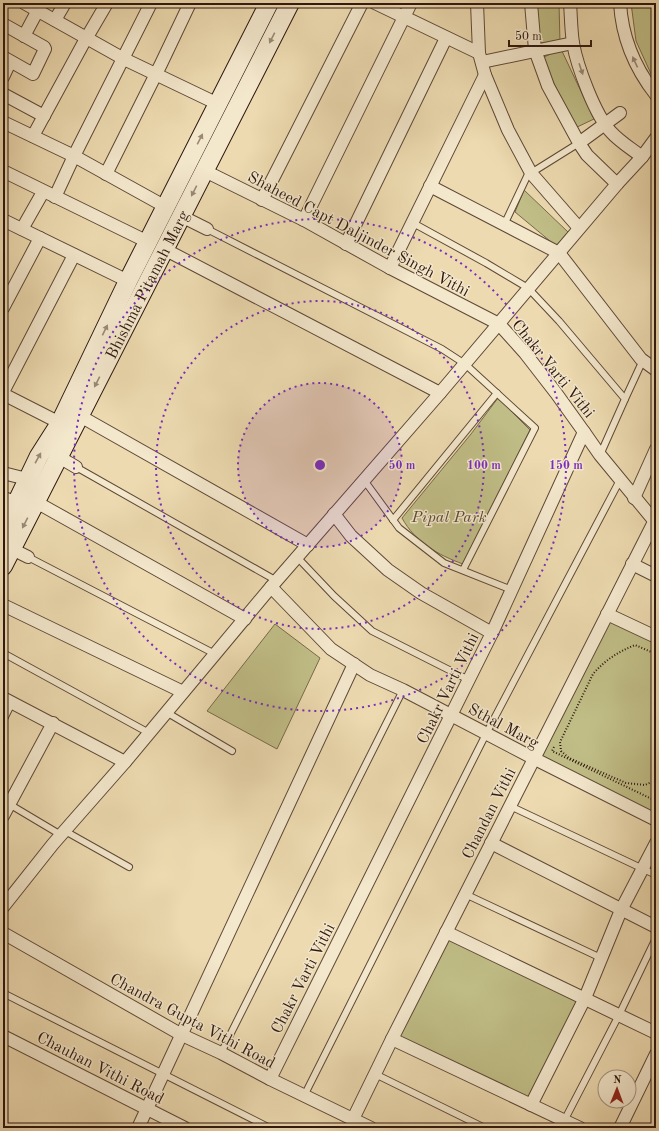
<svg xmlns="http://www.w3.org/2000/svg" width="659" height="1131" font-family="'Old Standard TT',serif">
<style>
.green{fill:#c0bd86;stroke:#776a4a}
.lines{fill:none;stroke-linecap:round;stroke-linejoin:round}
.lane-casing{stroke:#5e4837;stroke-width:8}
.street-casing{stroke:#5e4837;stroke-width:14}
.secondary-casing{stroke:#2e170f;stroke-width:20}
.path{stroke:#2e170f;stroke-width:2;stroke-dasharray:1 2;stroke-linecap:butt}
.lane{stroke:#f3e7cc;stroke-width:6}
.street{stroke:#f3e7cc;stroke-width:12}
.secondary{stroke:#f3e7cc;stroke-width:18}
.oneway{fill:#9a8977}
.ring{fill:none;stroke:#7b2cbf;stroke-width:2;stroke-dasharray:2 4}
.labels{text-anchor:middle;stroke-width:3;stroke-linejoin:round;paint-order:stroke}
.street-label{font-size:16px;fill:#2e170f;stroke:#f3e7cc}
.park-label{font-size:16px;font-style:italic;fill:#5a4933;stroke:#f3e7cc}
.centre{fill:#7b2cbf;stroke:#f3e7cc;stroke-width:2}
.ring-label{font-size:12px;text-anchor:middle;font-weight:bold;fill:#7b2cbf;stroke:#f3e7cc;stroke-width:3;stroke-linejoin:round;paint-order:stroke}
</style>
<rect width="100%" height="100%" fill="#eddab0"/>
<filter id="stains"><feTurbulence type="fractalNoise" baseFrequency=".005" numOctaves="4"/><feColorMatrix values="0 0 0 0 .2 0 0 0 0 .09 0 0 0 0 .02 0 0 0 .5 -.17"/></filter>
<radialGradient id="worn" r=".72"><stop offset=".6" stop-color="#630" stop-opacity="0"/><stop offset="1" stop-color="#630" stop-opacity=".3"/></radialGradient>
<g class="green">
<polygon points="536,3 559,3 560,43 537,43"/>
<polygon points="631,3 656,3 656,80 652,76 636,41"/>
<polygon points="561,49 594,119 575,128 542,58"/>
<polygon points="524,190 568,232 556,246 515,212"/>
<path d="M498,398L530,430L463,564C438,555 415,542 402,518L471,434Z"/>
<polygon points="609,618 656,641 656,814 540,756"/>
<polygon points="275,624 320,658 277,749 207,711"/>
<polygon points="446,932 585,998 531,1105 392,1039"/>
</g>
<g class="lines">
<defs>
<g id="lane">
<polyline points="531,173 579,143"/>
<polyline points="413,223 486,263 528,288 559,321 625,399 600,455"/>
<polyline points="504,225 530,170"/>
<polyline points="207,229 442,349 465,364 535,428 463,570"/>
<polyline points="625,399 643,360"/>
<polyline points="76,467 277,581"/>
<polyline points="364,480 399,528 444,563 512,590"/>
<polyline points="393,520 497,393"/>
<polyline points="28,557 215,654"/>
<polyline points="297,557 334,596 372,631 469,680"/>
<polyline points="3,653 149,733"/>
<polyline points="166,712 232,751"/>
<polyline points="3,721 12,703"/>
<polyline points="9,804 61,835"/>
<polyline points="510,806 656,875"/>
<polyline points="65,831 129,867"/>
<polyline points="465,894 601,958"/>
<polyline points="3,993 270,1128"/>
<polyline points="221,1053 403,690"/>
<polyline points="375,1074 485,1128"/>
<polyline points="304,1096 486,734 620,480"/>
<polyline points="564,1121 619,1015 656,938"/>
</g>
<g id="street">
<polyline points="24,3 124,59 218,104"/>
<polyline points="375,3 479,53"/>
<polyline points="477,3 479,53 485,75 508,130 531,173 579,228"/>
<polyline points="531,3 535,50 548,86 579,143 587,155 617,184"/>
<path d="M570,3C571,16 571,30 573,43C577,66 595,115 611,132C620,142 632,149 642,157"/>
<path d="M620,3C622,38 634,67 656,95"/>
<polyline points="55,20 65,3"/>
<polyline points="3,24 44,47 45,49 33,74 3,57"/>
<polyline points="24,36 38,10"/>
<polyline points="482,62 573,43"/>
<polyline points="3,77 10,62"/>
<polyline points="3,94 44,116"/>
<polyline points="3,122 74,156 166,207"/>
<polyline points="33,136 83,44 107,3"/>
<polyline points="579,143 620,113"/>
<polyline points="3,171 148,242"/>
<polyline points="205,171 304,220 390,268 499,324 525,353 556,393 584,432 492,633 270,1079"/>
<polyline points="106,174 161,64 190,3"/>
<polyline points="430,186 559,253 641,359 656,370"/>
<polyline points="55,197 74,156 151,3"/>
<polyline points="262,200 362,3"/>
<polyline points="181,216 207,229"/>
<polyline points="3,220 128,281"/>
<polyline points="304,220 411,3"/>
<polyline points="22,229 43,192"/>
<polyline points="346,244 446,38"/>
<polyline points="164,249 440,393"/>
<polyline points="390,268 485,75"/>
<polyline points="3,308 40,238"/>
<polyline points="3,392 74,255"/>
<polyline points="3,394 60,423"/>
<polyline points="80,416 308,545"/>
<polyline points="584,432 600,455 656,523"/>
<polyline points="59,457 76,467"/>
<polyline points="3,473 27,479"/>
<polyline points="3,498 17,502"/>
<polyline points="634,498 656,449"/>
<polyline points="36,502 245,619"/>
<polyline points="334,514 351,536 388,570 421,593 492,633"/>
<polyline points="12,549 28,557"/>
<polyline points="632,564 656,576"/>
<polyline points="271,587 331,649 370,675 403,690 533,758 656,820"/>
<polyline points="3,605 183,692"/>
<polyline points="607,614 656,637"/>
<polyline points="3,698 125,762"/>
<polyline points="3,816 53,723"/>
<polyline points="491,843 656,927"/>
<polyline points="3,907 53,844 125,762 271,587 440,393 617,184 642,157 656,138"/>
<polyline points="446,932 656,1033"/>
<polyline points="3,933 182,1035 221,1053 270,1079 371,1128"/>
<polyline points="3,1036 185,1128"/>
<polyline points="392,1039 580,1128"/>
<polyline points="531,1105 585,998 621,910 656,843"/>
<polyline points="353,1119 392,1039 654,522"/>
<polyline points="138,1128 354,664"/>
<polyline points="620,1128 656,1054"/>
</g>
<g id="secondary">
<polyline points="3,531 39,456 60,423 128,281 269,3"/>
<path id="s1" d="M3,566L290,3"/>
</g>
</defs>
<use href="#lane" class="lane-casing"/>
<use href="#street" class="street-casing"/>
<use href="#secondary" class="secondary-casing"/>
<g class="path">
<path d="M656,654L635,645C618,652 605,660 593,674L560,742L561,751L569,758L626,783L645,785L656,780"/>
<polyline points="554,747 552,751 656,801"/>
</g>
<use href="#lane" class="lane"/>
<use href="#street" class="street"/>
<use href="#secondary" class="secondary"/>
</g>
<defs><path id="oneway-solid" d="M-6-.8H1V-3.2L6.5 0L1 3.2V.8H-6Z"/></defs>
<g class="oneway">
<use href="#oneway-solid" transform="translate(272 38) rotate(117)"/>
<use href="#oneway-solid" transform="translate(635 62) rotate(-115)"/>
<use href="#oneway-solid" transform="translate(581 69) rotate(71)"/>
<use href="#oneway-solid" transform="translate(200 139) rotate(-63)"/>
<use href="#oneway-solid" transform="translate(194 191) rotate(117)"/>
<use href="#oneway-solid" transform="translate(105 330) rotate(-64)"/>
<use href="#oneway-solid" transform="translate(97 382) rotate(117)"/>
<use href="#oneway-solid" transform="translate(38 458) rotate(-61)"/>
<use href="#oneway-solid" transform="translate(25 523) rotate(117)"/>
</g>
<circle cx="320" cy="465" r="82" fill="#7b2cbf" fill-opacity=".12"/>
<g class="ring">
<circle cx="320" cy="465" r="82"/>
<circle cx="320" cy="465" r="164"/>
<circle cx="320" cy="465" r="246"/>
</g>
<g class="labels">
<g class="street-label">
<text transform="translate(359 233) rotate(28)" y="6">Shaheed Capt Daljinder Singh Vithi</text>
<text dy="6" stroke="none"><textPath href="#s1" startOffset="316">Bhishma Pitamah Marg</textPath></text>
<text transform="translate(554 368) rotate(51)" y="6">Chakr Varti Vithi</text>
<text transform="translate(447 688) rotate(-64)" y="6">Chakr Varti Vithi</text>
<text transform="translate(504 725) rotate(28)" y="6">Sthal Marg</text>
<text transform="translate(488 813) rotate(-63)" y="6">Chandan Vithi</text>
<text transform="translate(302 978) rotate(-63)" y="6">Chakr Varti Vithi</text>
<text transform="translate(193 1020) rotate(28)" y="6">Chandra Gupta Vithi Road</text>
<text transform="translate(101 1067) rotate(27)" y="6">Chauhan Vithi Road</text>
</g>
<g class="park-label">
<text x="449" y="522">Pipal Park</text>
</g>
</g>
<circle cx="320" cy="465" r="6" class="centre"/>
<g class="ring-label">
<text x="402" y="469">50 m</text>
<text x="484" y="469">100 m</text>
<text x="566" y="469">150 m</text>
</g>
<rect width="659" height="1131" fill="none" stroke="#eddab0" stroke-width="16"/>
<rect x="4" y="4" width="651" height="1123" fill="none" stroke="#2e170f" stroke-width="2"/>
<rect x="8" y="8" width="643" height="1115" fill="none" stroke="#2e170f"/>
<g transform="translate(617 1089) rotate(1)"><circle r="19" fill="#f3e7cc" stroke="#a49480"/>
<path d="M0-3L7 15L0 10L-7 15Z" fill="#8f2418"/>
<text y="-6" font-size="11" font-weight="bold" text-anchor="middle" fill="#2e170f">N</text>
</g>
<path d="M509 40v6h82v-6" fill="none" stroke="#2e170f" stroke-width="2"/>
<text x="515" y="40" font-size="12" fill="#2e170f" stroke="#f3e7cc" stroke-width="3" paint-order="stroke">50 m</text>
<rect width="100%" height="100%" filter="url(#stains)"/>
<rect width="100%" height="100%" fill="url(#worn)"/>
</svg>
